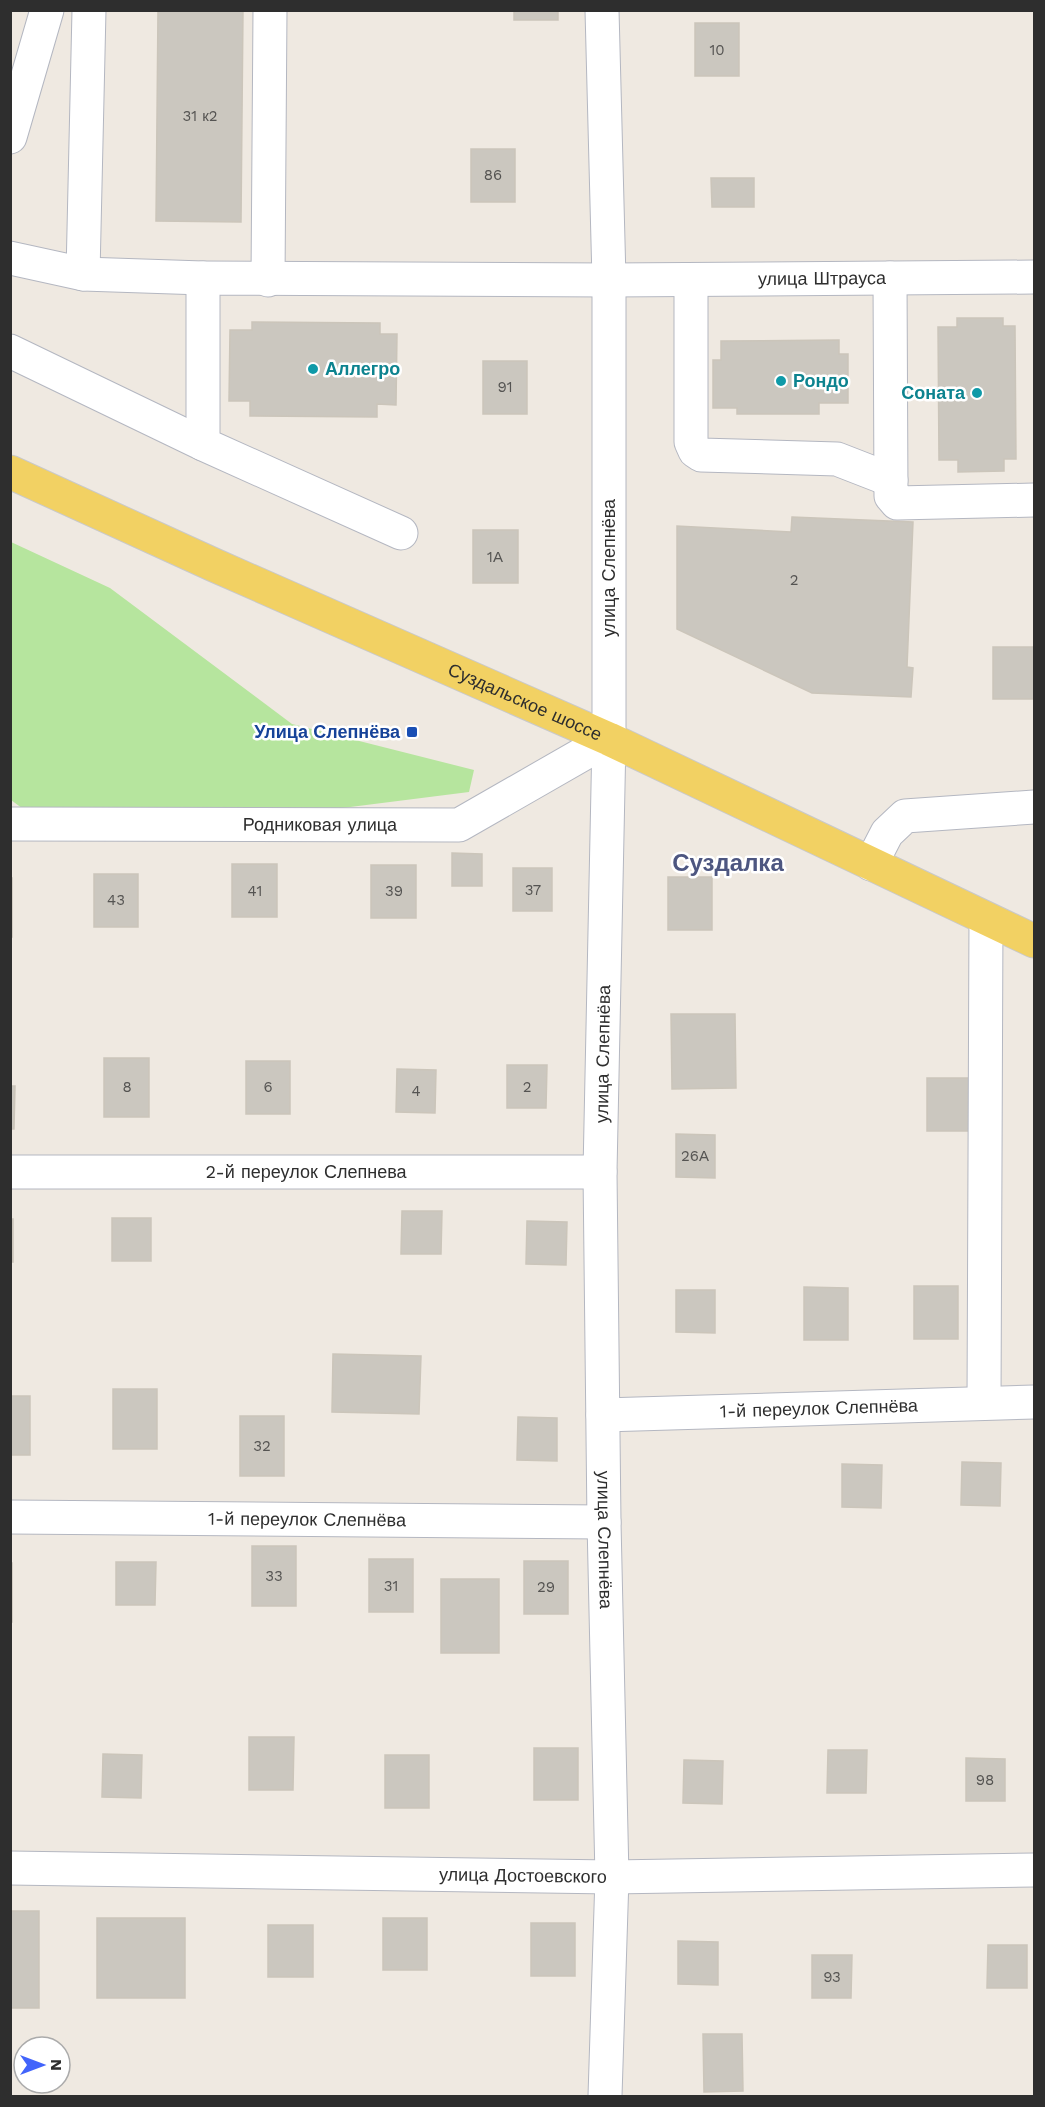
<svg xmlns="http://www.w3.org/2000/svg" width="1045" height="2107" font-family="'Work Sans',sans-serif">
<style>
.green{fill:#b6e59e}
.building{fill:#cbc7bf;stroke:#cbc5ba;stroke-width:1.5}
.lines{fill:none;stroke-linecap:round;stroke-linejoin:round}
.minor-casing{stroke:#b4b7c1;stroke-width:35}
.major-casing{stroke:#c9c9c9;stroke-width:35}
.minor{stroke:#fff;stroke-width:33}
.major{stroke:#f2d163;stroke-width:33}
.culture-dot{fill:#0f9aa8;stroke:#fff;stroke-width:2}
.transit-dot{fill:#1a4fb4;stroke:#fff;stroke-width:2}
.labels{text-anchor:middle;stroke-width:5;stroke-linejoin:round;paint-order:stroke}
.number-label{font-size:15px;fill:#555452}
.street-label{font-size:18px;fill:#2e2e2e;stroke:#fff}
.culture-label{font-size:18px;font-weight:bold;fill:#0d838f;stroke:#fff;text-anchor:start}
.transit-label{font-size:18px;font-weight:bold;fill:#164399;stroke:#fff;text-anchor:end}
.district-label{font-size:24px;font-weight:bold;fill:#4d5680;stroke:#fff}
</style>
<rect width="100%" height="100%" fill="#efe9e1"/>
<polygon class="green" points="11,542 110,588 292,724 474,770 469,792 287,815 30,814 11,800"/>
<g class="building">
<polygon points="158,10 243,10 241,222 156,221"/>
<rect x="514" y="10" width="44" height="10"/>
<rect x="695" y="23" width="44" height="53"/>
<rect x="471" y="149" width="44" height="53"/>
<polygon points="711,178 754,178 754,207 712,207"/>
<polygon points="957,318 1003,318 1003,326 1015,326 1016,459 1004,459 1004,471 958,472 958,460 939,460 938,327 957,327"/>
<polygon points="252,322 380,323 380,334 397,334 396,405 377,404 377,417 250,416 250,401 229,401 230,330 252,330"/>
<polygon points="839,340 839,354 848,354 848,403 819,403 819,414 737,414 737,408 713,408 713,360 721,360 721,341"/>
<rect x="483" y="361" width="44" height="53"/>
<polygon points="792,517 913,522 907,667 913,668 911,697 812,693 677,629 677,526 791,532"/>
<rect x="473" y="530" width="45" height="53"/>
<rect x="993" y="647" width="41" height="52"/>
<polygon points="452,853 482,854 482,886 452,886"/>
<rect x="232" y="864" width="45" height="53"/>
<rect x="371" y="865" width="45" height="53"/>
<rect x="513" y="868" width="39" height="43"/>
<rect x="94" y="874" width="44" height="53"/>
<rect x="668" y="877" width="44" height="53"/>
<rect x="10" y="878" width="2" height="59"/>
<polygon points="671,1014 735,1014 736,1088 672,1089"/>
<rect x="104" y="1058" width="45" height="59"/>
<rect x="246" y="1061" width="44" height="53"/>
<polygon points="507,1065 547,1065 546,1108 507,1108"/>
<polygon points="397,1069 436,1070 435,1113 396,1112"/>
<rect x="927" y="1078" width="44" height="53"/>
<polygon points="10,1086 15,1086 14,1129 10,1129"/>
<polygon points="676,1134 715,1135 715,1178 676,1177"/>
<polygon points="402,1211 442,1211 441,1254 401,1254"/>
<rect x="112" y="1218" width="39" height="43"/>
<rect x="10" y="1219" width="3" height="43"/>
<polygon points="527,1221 567,1222 566,1265 526,1264"/>
<rect x="914" y="1286" width="44" height="53"/>
<polygon points="804,1287 848,1288 848,1340 804,1340"/>
<polygon points="676,1290 715,1290 715,1333 676,1332"/>
<polygon points="333,1354 421,1356 419,1414 332,1412"/>
<rect x="113" y="1389" width="44" height="60"/>
<rect x="10" y="1396" width="20" height="59"/>
<rect x="240" y="1416" width="44" height="60"/>
<polygon points="518,1417 557,1418 557,1461 517,1460"/>
<polygon points="962,1462 1001,1463 1000,1506 961,1505"/>
<polygon points="842,1464 882,1465 881,1508 842,1507"/>
<rect x="252" y="1546" width="44" height="60"/>
<rect x="369" y="1559" width="44" height="53"/>
<rect x="524" y="1561" width="44" height="53"/>
<polygon points="116,1562 156,1562 155,1605 116,1605"/>
<rect x="10" y="1563" width="2" height="59"/>
<rect x="441" y="1579" width="58" height="74"/>
<polygon points="249,1737 294,1737 293,1790 249,1790"/>
<rect x="534" y="1748" width="44" height="52"/>
<polygon points="828,1750 867,1750 866,1793 827,1793"/>
<polygon points="103,1754 142,1755 141,1798 102,1797"/>
<rect x="385" y="1755" width="44" height="53"/>
<polygon points="966,1758 1005,1759 1005,1801 966,1801"/>
<polygon points="684,1760 723,1761 722,1804 683,1803"/>
<rect x="10" y="1911" width="29" height="97"/>
<rect x="97" y="1918" width="88" height="80"/>
<rect x="383" y="1918" width="44" height="52"/>
<rect x="531" y="1923" width="44" height="53"/>
<rect x="268" y="1925" width="45" height="52"/>
<polygon points="678,1941 718,1942 718,1985 678,1984"/>
<polygon points="988,1945 1027,1945 1027,1988 987,1988"/>
<polygon points="812,1955 852,1955 851,1998 812,1998"/>
<polygon points="703,2034 742,2034 743,2091 704,2092"/>
</g>
<g class="lines">
<defs>
<g id="minor">
<path id="s1" d="M602,10L609,280V739L600,1172L604,1522L612,1877L605,2096"/>
<polyline points="10,137 47,10"/>
<polyline points="10,258 83,274 203,278"/>
<polyline points="83,274 89,10"/>
<polyline points="890,278 891,496 897,503 1034,500"/>
<polyline points="268,280 270,10"/>
<polyline points="691,280 691,442 695,451 701,455 837,459 891,480"/>
<polyline points="10,351 203,444"/>
<path id="s2" d="M401,533L203,444V278L609,280L1034,277"/>
<path id="s3" d="M10,824L459,825L609,739"/>
<polyline points="871,864 887,833 905,816 1034,807"/>
<path id="s4" d="M10,1172H600"/>
<polyline points="984,1403 986,919"/>
<path id="s5" d="M603,1415L1034,1402"/>
<path id="s6" d="M10,1517L604,1522"/>
<path id="s7" d="M10,1868L612,1877L1034,1870"/>
</g>
<g id="major">
<path id="s8" d="M10,472L214,565L609,739L1034,941"/>
</g>
</defs>
<use href="#minor" class="minor-casing"/>
<use href="#major" class="major-casing"/>
<use href="#minor" class="minor"/>
<use href="#major" class="major"/>
</g>
<g class="culture-dot">
<circle cx="313" cy="369" r="6"/>
<circle cx="781" cy="381" r="6"/>
<circle cx="977" cy="393" r="6"/>
</g>
<rect class="transit-dot" x="406" y="726" width="12" height="12" rx="3"/>
<g class="labels">
<g class="number-label">
<text x="717" y="55">10</text>
<text x="200" y="121">31 к2</text>
<text x="493" y="180">86</text>
<text x="505" y="392">91</text>
<text x="495" y="562">1А</text>
<text x="794" y="585">2</text>
<text x="533" y="895">37</text>
<text x="255" y="896">41</text>
<text x="394" y="896">39</text>
<text x="116" y="905">43</text>
<text x="127" y="1092">8</text>
<text x="268" y="1092">6</text>
<text x="527" y="1092">2</text>
<text x="416" y="1096">4</text>
<text x="695" y="1161">26А</text>
<text x="262" y="1451">32</text>
<text x="274" y="1581">33</text>
<text x="391" y="1591">31</text>
<text x="546" y="1592">29</text>
<text x="985" y="1785">98</text>
<text x="832" y="1982">93</text>
</g>
<g class="street-label">
<text dy="6" stroke="none"><textPath href="#s2" startOffset="1002">улица Штрауса</textPath></text>
<text transform="translate(609 568) rotate(-90)" y="6">улица Слепнёва</text>
<text dy="6" stroke="none"><textPath href="#s8" startOffset="564">Суздальское шоссе</textPath></text>
<text dy="6" stroke="none"><textPath href="#s3" startOffset="310">Родниковая улица</textPath></text>
<text transform="translate(603 1054) rotate(-89)" y="6">улица Слепнёва</text>
<text dy="6" stroke="none"><textPath href="#s4" startOffset="296">2-й переулок Слепнева</textPath></text>
<text dy="6" stroke="none"><textPath href="#s5" startOffset="216">1-й переулок Слепнёва</textPath></text>
<text dy="6" stroke="none"><textPath href="#s6" startOffset="297">1-й переулок Слепнёва</textPath></text>
<text dy="6" stroke="none"><textPath href="#s1" startOffset="1530">улица Слепнёва</textPath></text>
<text dy="6" stroke="none"><textPath href="#s7" startOffset="513">улица Достоевского</textPath></text>
</g>
<g class="culture-label">
<text x="325" y="375">Аллегро</text>
<text x="793" y="387">Рондо</text>
<text x="965" y="399" text-anchor="end">Соната</text>
</g>
<g class="transit-label">
<text x="400" y="738">Улица Слепнёва</text>
</g>
<g class="district-label">
<text x="728" y="871">Суздалка</text>
</g>
</g>
<rect width="1045" height="2107" fill="none" stroke="#2e2e2e" stroke-width="24"/>
<g transform="translate(42 2065) rotate(90)"><circle r="28" fill="#ffffff" stroke="#ababab" stroke-width="1.5"/>
<path d="M0-4.5L10 22L0 15L-10 22Z" fill="#4264fb"/>
<text y="-9" font-size="16" font-weight="bold" text-anchor="middle" fill="#2e2e2e">N</text>
</g>
</svg>
